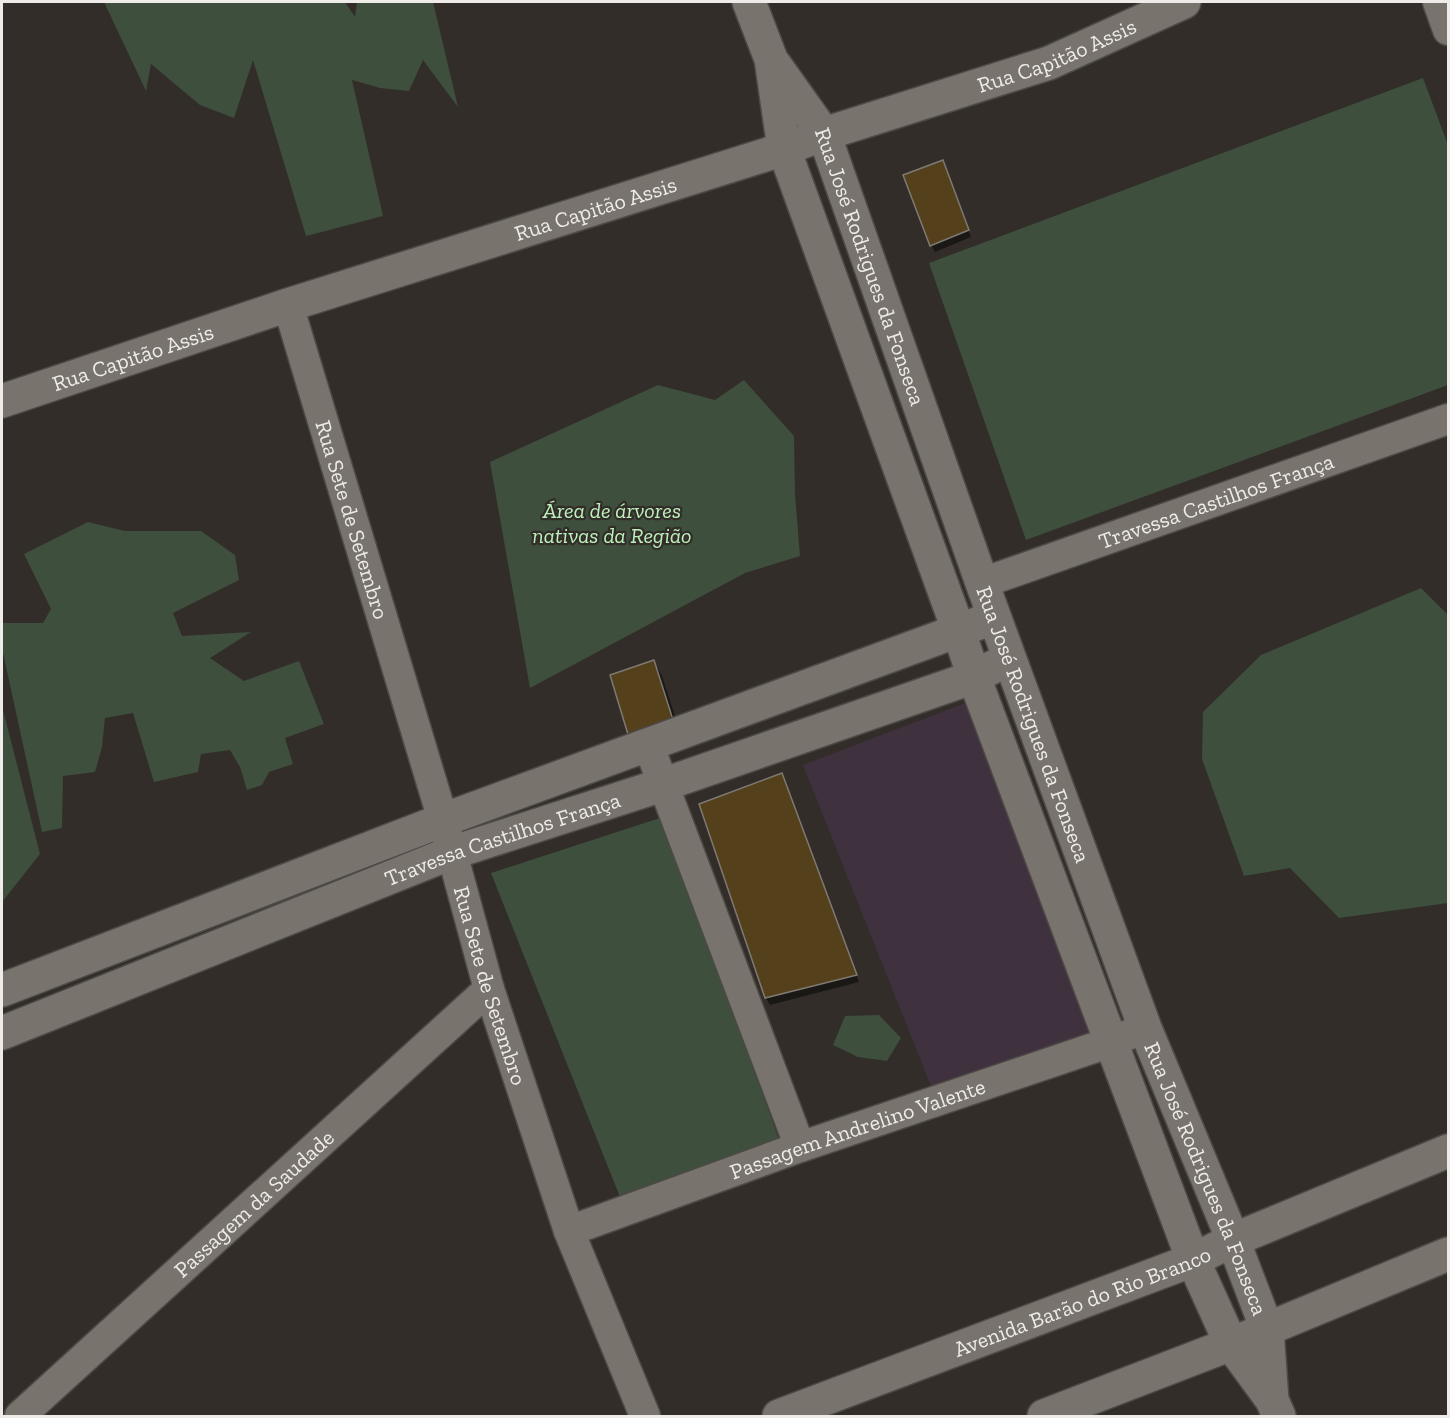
<svg xmlns="http://www.w3.org/2000/svg" width="1450" height="1418" font-family="'Zilla Slab',serif">
<style>
.education{fill:#3f313e}
.green{fill:#3e4f3e}
.shadow{fill:#0007}
.building{fill:#55401c;stroke:#7e7a73;stroke-width:1.5}
.lines{fill:none;stroke-linecap:round;stroke-linejoin:round}
.minor-casing{stroke:#4d4945;stroke-width:33}
.tertiary-casing{stroke:#4d4945;stroke-width:36}
.minor{stroke:#79736e;stroke-width:30}
.tertiary{stroke:#79736e;stroke-width:33}
.labels{text-anchor:middle;stroke-width:4.5;stroke-linejoin:round;paint-order:stroke}
.street-label{font-size:22px;fill:#eeebe8;stroke:#322d29}
.park-label{font-size:22px;font-style:italic;fill:#bcf0bb;stroke:#322d29}
</style>
<rect width="100%" height="100%" fill="#322d29"/>
<polygon class="education" points="973,700 1097,1034 933,1091 803,765"/>
<g class="green">
<polygon points="104,2 345,2 355,17 357,2 433,2 458,107 423,60 409,91 380,88 352,80 383,216 306,236 253,60 234,118 200,105 151,64 146,91"/>
<polygon points="1423,78 1448,145 1448,385 1026,540 929,263"/>
<polygon points="744,380 794,436 795,494 800,556 745,573 530,688 490,462 658,385 715,400"/>
<polygon points="88,522 125,531 201,531 235,555 239,580 173,613 182,636 251,632 210,658 244,681 299,661 324,724 285,738 293,764 269,772 262,785 247,790 240,767 230,750 201,754 198,772 154,782 133,713 105,718 102,747 95,772 63,776 62,828 42,832 2,648 2,623 43,623 51,609 24,554"/>
<polygon points="1421,588 1448,615 1448,903 1339,918 1290,868 1244,876 1202,759 1203,712 1261,655"/>
<polygon points="2,706 40,854 2,902"/>
<polygon points="663,817 782,1148 620,1197 491,873"/>
<polygon points="879,1015 901,1038 887,1061 858,1057 833,1045 845,1016"/>
</g>
<g class="shadow">
<polygon points="943,161 971,237 935,252 931,245"/>
<polygon points="654,661 662,676 682,738 640,755"/>
<polygon points="785,782 859,982 770,1005 766,998"/>
</g>
<g class="building">
<polygon points="943,160 969,230 930,246 903,175"/>
<polygon points="654,660 674,723 630,741 610,675"/>
<polygon points="782,773 857,975 765,998 699,804"/>
</g>
<g class="lines">
<defs>
<g id="minor">
<polyline points="1438,2 1448,30"/>
<path id="s1" d="M288,305L443,820L489,989L569,1231L645,1416"/>
<path id="s2" d="M982,583L1448,419"/>
<polyline points="648,744 800,1147"/>
<path id="s3" d="M569,1231L800,1147L1111,1042L1145,1028"/>
<path id="s4" d="M20,1416L489,989"/>
</g>
<g id="tertiary">
<polyline points="749,2 771,59 784,149 958,629 974,677 1193,1260 1231,1344 1272,1400 1279,1416"/>
<path id="s5" d="M775,65L824,134L982,583L1145,1028L1233,1240L1267,1329L1272,1400"/>
<path id="s6" d="M2,401L288,305L784,149L824,134L1049,63L1184,2"/>
<polyline points="2,990 443,820 979,623"/>
<path id="s7" d="M2,1033L451,853L665,784L974,677L993,667"/>
<path id="s8" d="M779,1416L1193,1260L1233,1240L1448,1151"/>
<polyline points="1044,1416 1231,1344 1448,1254"/>
</g>
</defs>
<use href="#minor" class="minor-casing"/>
<use href="#tertiary" class="tertiary-casing"/>
<use href="#minor" class="minor"/>
<use href="#tertiary" class="tertiary"/>
</g>
<g class="labels">
<g class="street-label">
<text dy="8" stroke="none"><textPath href="#s6" startOffset="1110">Rua Capitão Assis</textPath></text>
<text dy="8" stroke="none"><textPath href="#s6" startOffset="624">Rua Capitão Assis</textPath></text>
<text dy="8" stroke="none"><textPath href="#s5" startOffset="225">Rua José Rodrigues da Fonseca</textPath></text>
<text dy="8" stroke="none"><textPath href="#s6" startOffset="138">Rua Capitão Assis</textPath></text>
<text dy="8" stroke="none"><textPath href="#s2" startOffset="248">Travessa Castilhos França</textPath></text>
<text dy="8" stroke="none"><textPath href="#s1" startOffset="224">Rua Sete de Setembro</textPath></text>
<text dy="8" stroke="none"><textPath href="#s5" startOffset="711">Rua José Rodrigues da Fonseca</textPath></text>
<text dy="8" stroke="none"><textPath href="#s7" startOffset="537">Travessa Castilhos França</textPath></text>
<text dy="8" stroke="none"><textPath href="#s1" startOffset="710">Rua Sete de Setembro</textPath></text>
<text dy="8" stroke="none"><textPath href="#s3" startOffset="306">Passagem Andrelino Valente</textPath></text>
<text dy="8" stroke="none"><textPath href="#s5" startOffset="1197">Rua José Rodrigues da Fonseca</textPath></text>
<text dy="8" stroke="none"><textPath href="#s4" startOffset="316">Passagem da Saudade</textPath></text>
<text dy="8" stroke="none"><textPath href="#s8" startOffset="324">Avenida Barão do Rio Branco</textPath></text>
</g>
<g class="park-label">
<text x="612" y="518">Área de árvores<tspan x="612" dy="25">nativas da Região</tspan></text>
</g>
</g>
<rect width="1450" height="1418" fill="none" stroke="#eeebe8" stroke-width="6"/>
</svg>
